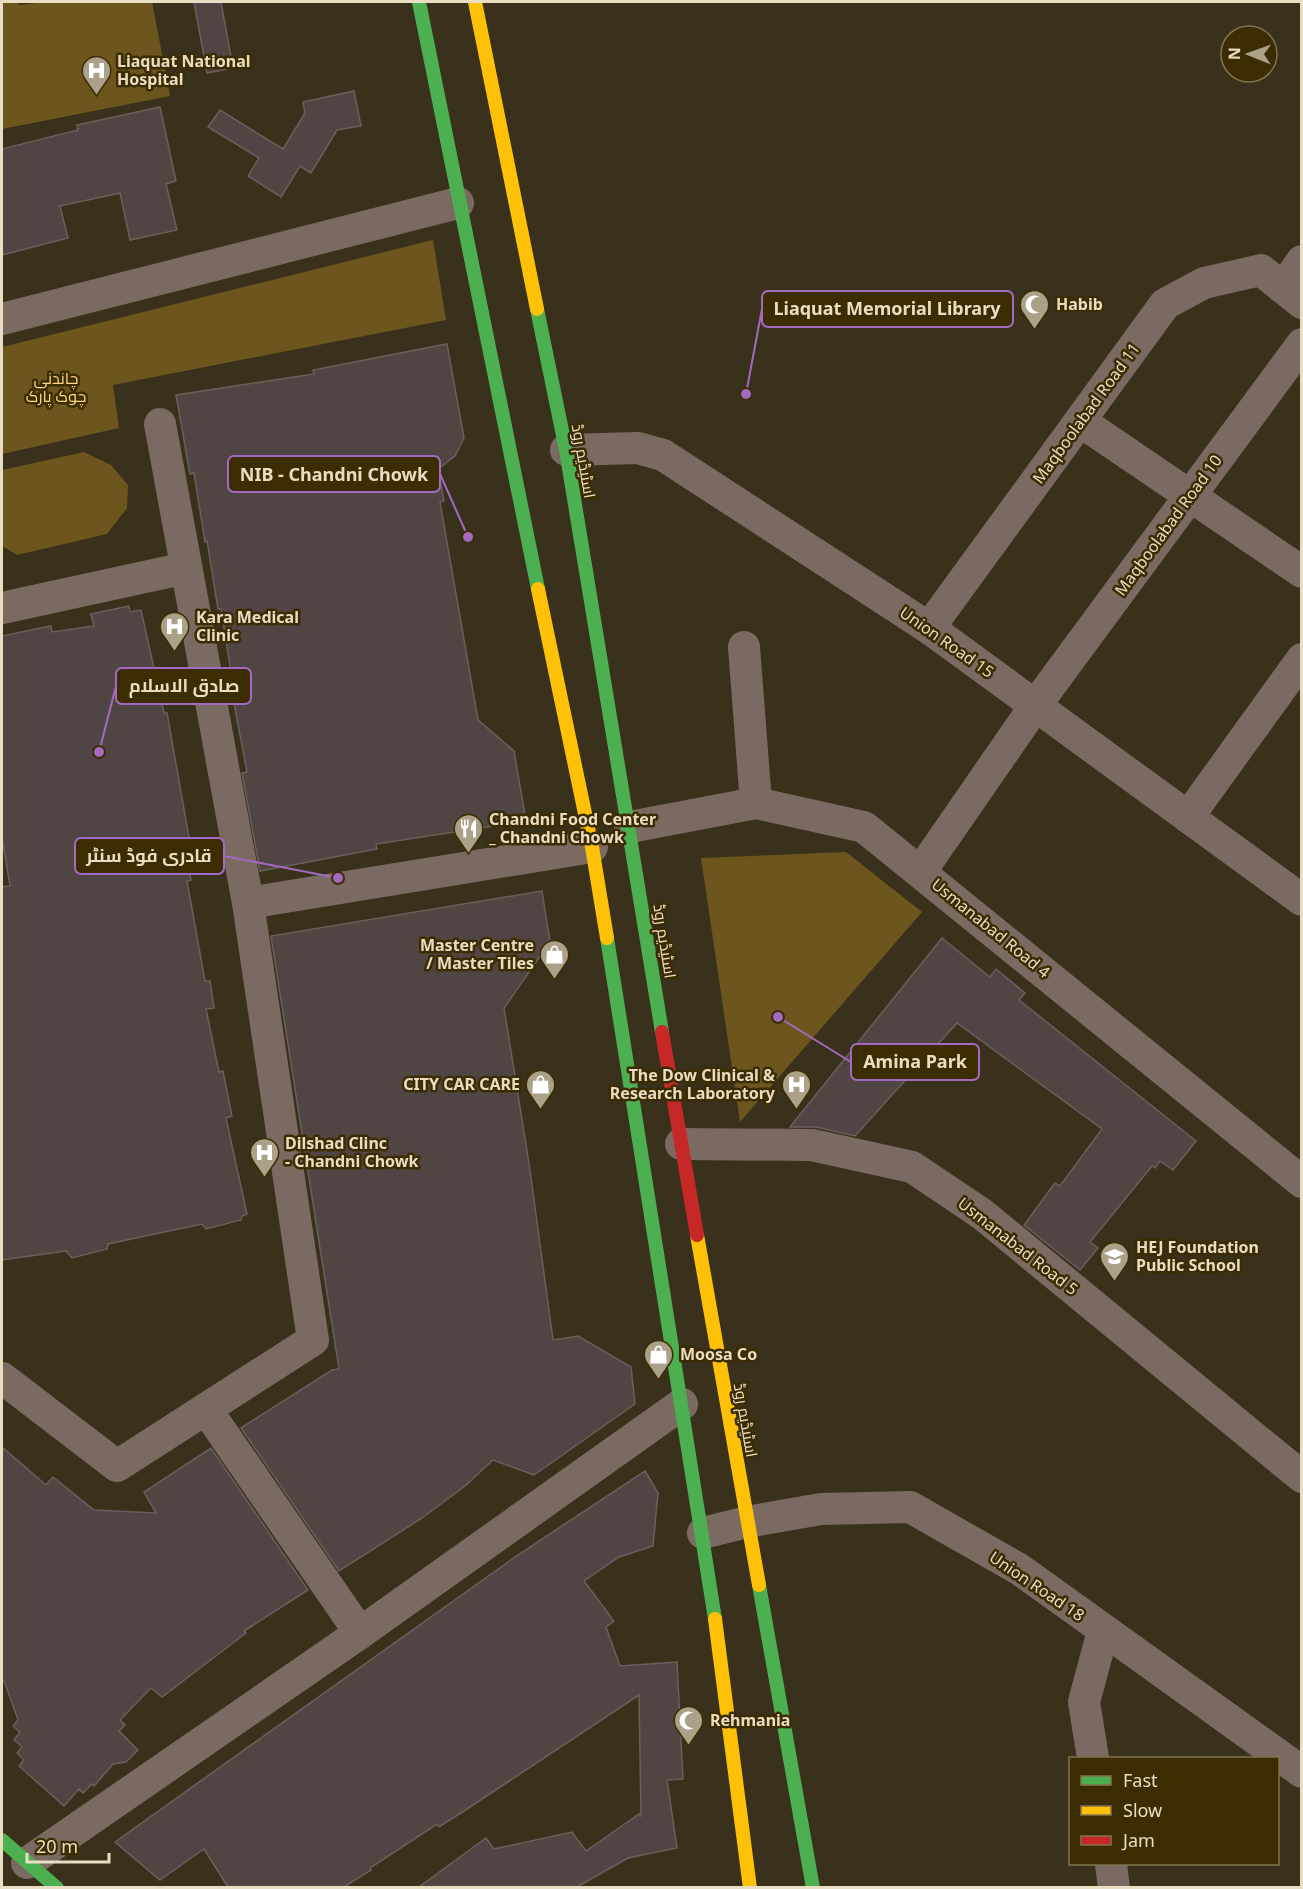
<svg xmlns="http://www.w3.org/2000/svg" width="1303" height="1889" font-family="'Noto Sans',Cairo,sans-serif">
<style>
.green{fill:#6c561d}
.building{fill:#514543;stroke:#6b5f5d;stroke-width:1.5}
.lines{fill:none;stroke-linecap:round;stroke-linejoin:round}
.street{stroke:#7b6a62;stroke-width:32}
.fast{stroke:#4caf50;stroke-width:14}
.slow{stroke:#ffc107;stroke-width:14}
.jam{stroke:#c62828;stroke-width:14}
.labels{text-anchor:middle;stroke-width:5;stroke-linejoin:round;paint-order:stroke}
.poi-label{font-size:16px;font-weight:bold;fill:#e9ddc3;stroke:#3c2c02;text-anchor:start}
.park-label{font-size:16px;fill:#fdd881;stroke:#3c2c02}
.street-label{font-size:16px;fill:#e9ddc3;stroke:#3c2c02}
.leader{fill:none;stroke:#a26ac0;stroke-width:2}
.callout-dot{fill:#a26ac0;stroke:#3c2c02;stroke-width:2}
.callout{fill:#3c2c02;stroke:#a26ac0;stroke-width:2}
.callout-label{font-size:18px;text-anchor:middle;font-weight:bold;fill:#e9ddc3}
</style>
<rect width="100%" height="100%" fill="#39311b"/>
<g class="green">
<polygon points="2,2 18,2 19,5 45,2 152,2 170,96 2,129"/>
<polygon points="433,240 446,320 113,385 119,428 2,454 2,347"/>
<polygon points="84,452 111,465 128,485 127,508 107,534 17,555 2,546 2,470"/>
<polygon points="846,852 922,912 740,1122 701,858"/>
</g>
<g class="building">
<polygon points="194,2 221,2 233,68 207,73"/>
<polygon points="354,91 361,126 337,130 311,173 300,166 281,197 248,176 259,158 208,127 220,110 283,149 305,113 303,102"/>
<polygon points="160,107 176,181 166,184 177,230 130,240 120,193 60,206 68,238 2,255 2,149 78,130 77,125"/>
<polygon points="447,344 464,438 455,456 438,469 444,501 440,502 478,720 514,751 526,821 376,844 377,849 260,871 242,773 247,772 233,698 235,697 221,609 218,609 207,541 205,542 194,473 190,474 176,395 314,374 313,370"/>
<polygon points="129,606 130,612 141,610 164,713 167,713 190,843 184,845 191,880 187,881 205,981 210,981 214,1008 206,1009 219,1072 223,1071 232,1116 226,1118 247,1214 242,1216 241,1220 206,1229 202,1224 108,1244 107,1249 72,1258 66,1251 2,1260 2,887 10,886 2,836 2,636 51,626 52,632 94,626 91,614"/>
<polygon points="542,891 550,942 504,1008 529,1163 553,1340 578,1336 631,1367 635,1404 534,1475 493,1460 465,1486 422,1518 339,1571 241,1428 332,1370 339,1369 271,936"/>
<polygon points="942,938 990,977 996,969 1025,993 1019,1000 1196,1141 1173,1170 1160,1161 1155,1168 1152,1166 1090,1242 1098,1248 1080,1270 1024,1225 1055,1183 1060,1186 1102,1129 957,1023 855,1136 816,1127 790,1127"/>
<polygon points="2,1447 46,1485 53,1477 94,1510 156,1513 144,1492 211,1448 308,1590 244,1631 246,1633 162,1697 151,1688 120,1720 125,1725 119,1731 138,1750 126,1762 113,1764 94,1786 92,1784 83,1793 79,1789 64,1806 19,1766 24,1760 17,1753 22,1747 14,1740 20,1732 13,1726 18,1720 5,1683 2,1679"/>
<polygon points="645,1471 658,1493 653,1546 619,1557 584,1581 614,1621 606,1627 620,1666 677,1662 683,1779 667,1780 677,1848 628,1858 577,1887 419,1887 486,1838 494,1849 572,1832 586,1851 639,1814 641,1816 639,1695 467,1809 439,1827 437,1824 370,1868 371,1870 344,1887 228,1887 204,1849 160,1880 115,1842 515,1557"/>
</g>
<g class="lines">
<g class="street">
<polyline points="1283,288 1302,261"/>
<polyline points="2,319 458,203"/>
<polyline points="1080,421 1302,572"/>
<polyline points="566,450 638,448 663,455 929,628 1302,900"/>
<polyline points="2,608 186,568"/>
<polyline points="929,628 1165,304 1204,283 1261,270 1302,303"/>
<polyline points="744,647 756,803"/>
<polyline points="1188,817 1302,659"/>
<polyline points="630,827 756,803 864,827 1302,1182"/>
<polyline points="921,871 1035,706 1302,344"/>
<polyline points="248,903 592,847"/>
<polyline points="681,1144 812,1145 912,1167 982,1214 1302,1477"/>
<polyline points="2,1378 117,1466 313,1340 248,903 160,424"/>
<polyline points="206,1409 360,1633"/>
<polyline points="703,1533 747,1522 821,1509 910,1507 1019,1569 1302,1772"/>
<polyline points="1093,1758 1084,1702 1103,1631"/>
<polyline points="27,1863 360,1633 682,1404"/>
<polyline points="1111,1864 1114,1888"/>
</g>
<g class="fast">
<polyline points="419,2 538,589"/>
<polyline points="537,309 566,450 662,1032"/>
<polyline points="607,938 715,1619"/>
<polyline points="759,1585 813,1888"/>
<polyline points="2,1840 57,1888"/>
</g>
<g class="slow">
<polyline points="475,2 537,309"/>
<polyline points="538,589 592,847 607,938"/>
<polyline points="697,1235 759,1585"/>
<polyline points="715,1619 750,1888"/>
</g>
<polyline class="jam" points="662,1032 697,1235"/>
</g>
<defs>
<symbol id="hospital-pin" viewBox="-11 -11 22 30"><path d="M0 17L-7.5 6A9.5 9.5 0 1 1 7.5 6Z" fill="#aba188" stroke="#3c2c02"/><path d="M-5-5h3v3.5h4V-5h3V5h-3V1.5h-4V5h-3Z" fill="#fff"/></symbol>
<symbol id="mosque-pin" viewBox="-11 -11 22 30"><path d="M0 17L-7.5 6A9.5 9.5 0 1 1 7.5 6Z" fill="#aba188" stroke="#3c2c02"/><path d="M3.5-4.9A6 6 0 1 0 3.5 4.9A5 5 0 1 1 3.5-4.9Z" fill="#fff"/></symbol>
<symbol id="restaurant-pin" viewBox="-11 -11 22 30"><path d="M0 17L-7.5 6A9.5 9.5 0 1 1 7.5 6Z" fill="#aba188" stroke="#3c2c02"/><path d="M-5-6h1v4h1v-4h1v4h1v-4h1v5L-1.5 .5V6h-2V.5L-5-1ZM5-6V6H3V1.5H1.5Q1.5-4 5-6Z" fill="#fff"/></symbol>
<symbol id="shop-pin" viewBox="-11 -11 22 30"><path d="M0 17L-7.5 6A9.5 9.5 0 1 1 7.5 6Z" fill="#aba188" stroke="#3c2c02"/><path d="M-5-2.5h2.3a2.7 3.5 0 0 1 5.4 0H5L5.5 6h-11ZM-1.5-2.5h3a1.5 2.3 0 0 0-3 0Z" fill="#fff"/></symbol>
<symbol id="school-pin" viewBox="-11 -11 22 30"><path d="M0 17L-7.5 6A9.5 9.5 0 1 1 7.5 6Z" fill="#aba188" stroke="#3c2c02"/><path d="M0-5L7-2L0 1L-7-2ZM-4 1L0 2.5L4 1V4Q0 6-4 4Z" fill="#fff"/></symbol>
</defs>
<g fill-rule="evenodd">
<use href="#hospital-pin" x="80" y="54" width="33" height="45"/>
<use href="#mosque-pin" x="1018" y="288" width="33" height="45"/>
<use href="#hospital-pin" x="158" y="610" width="33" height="45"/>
<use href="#restaurant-pin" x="452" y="812" width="33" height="45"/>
<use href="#shop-pin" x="538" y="938" width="33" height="45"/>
<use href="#shop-pin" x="524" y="1068" width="33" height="45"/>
<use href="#hospital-pin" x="780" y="1068" width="33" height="45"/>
<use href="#hospital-pin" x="248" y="1136" width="33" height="45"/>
<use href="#school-pin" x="1098" y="1240" width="33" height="45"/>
<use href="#shop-pin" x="642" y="1338" width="33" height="45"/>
<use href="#mosque-pin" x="672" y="1704" width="33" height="45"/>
</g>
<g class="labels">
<g class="poi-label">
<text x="117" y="67">Liaquat National<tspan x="117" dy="18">Hospital</tspan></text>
<text x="1056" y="310">Habib</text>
<text x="196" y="623">Kara Medical<tspan x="196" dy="18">Clinic</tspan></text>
<text x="489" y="825">Chandni Food Center<tspan x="489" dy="18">_ Chandni Chowk</tspan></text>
<text x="534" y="951" text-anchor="end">Master Centre<tspan x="534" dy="18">/ Master Tiles</tspan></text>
<text x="775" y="1081" text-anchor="end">The Dow Clinical &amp;<tspan x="775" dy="18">Research Laboratory</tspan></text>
<text x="520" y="1090" text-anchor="end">CITY CAR CARE</text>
<text x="285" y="1149">Dilshad Clinc<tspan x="285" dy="18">- Chandni Chowk</tspan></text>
<text x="1136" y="1253">HEJ Foundation<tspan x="1136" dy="18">Public School</tspan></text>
<text x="680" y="1360">Moosa Co</text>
<text x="710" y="1726">Rehmania</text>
</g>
<g class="park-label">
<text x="56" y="384">چاندنی<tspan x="56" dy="18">چوک پارک</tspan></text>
</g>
<g class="street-label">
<text transform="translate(1086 413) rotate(-54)" y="6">Maqboolabad Road 11</text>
<text transform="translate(584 461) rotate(80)" y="6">اسٹیڈیم روڈ</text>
<text transform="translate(1168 525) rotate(-54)" y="6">Maqboolabad Road 10</text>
<text transform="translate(947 642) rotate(35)" y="6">Union Road 15</text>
<text transform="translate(991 928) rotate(39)" y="6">Usmanabad Road 4</text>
<text transform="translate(665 941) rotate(81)" y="6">اسٹیڈیم روڈ</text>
<text transform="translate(1018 1246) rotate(38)" y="6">Usmanabad Road 5</text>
<text transform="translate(746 1420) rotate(80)" y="6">اسٹیڈیم روڈ</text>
<text transform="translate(1037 1586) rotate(34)" y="6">Union Road 18</text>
</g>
</g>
<path class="leader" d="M746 394L762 309M468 537L440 474M99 752L116 686M338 878L224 856M778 1017L851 1062"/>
<g class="callout-dot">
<circle cx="746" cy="394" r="6"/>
<circle cx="468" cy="537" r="6"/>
<circle cx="99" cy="752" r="6"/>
<circle cx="338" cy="878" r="6"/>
<circle cx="778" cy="1017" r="6"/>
</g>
<g class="callout">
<rect x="762" y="291" width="251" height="36" rx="6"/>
<rect x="228" y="456" width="212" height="36" rx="6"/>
<rect x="116" y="668" width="135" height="36" rx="6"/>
<rect x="75" y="838" width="149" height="36" rx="6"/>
<rect x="851" y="1044" width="128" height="36" rx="6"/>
</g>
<g class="callout-label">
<text x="887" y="315">Liaquat Memorial Library</text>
<text x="334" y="481">NIB - Chandni Chowk</text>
<text x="184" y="692">صادق الاسلام</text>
<text x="149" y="862">قادری فوڈ سنٹر</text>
<text x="915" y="1068">Amina Park</text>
</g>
<rect width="1303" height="1889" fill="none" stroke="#e9ddc3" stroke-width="6"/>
<rect x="1069" y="1757" width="210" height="108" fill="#3c2c02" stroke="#81734f" stroke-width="1.5"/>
<rect x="1081" y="1776" width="30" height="9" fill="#4caf50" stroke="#81734f" stroke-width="1.5"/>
<text x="1123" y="1787" font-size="18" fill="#e9ddc3">Fast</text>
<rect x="1081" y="1806" width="30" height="9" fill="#ffc107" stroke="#81734f" stroke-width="1.5"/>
<text x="1123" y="1817" font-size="18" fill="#e9ddc3">Slow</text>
<rect x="1081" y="1836" width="30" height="9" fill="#c62828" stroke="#81734f" stroke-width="1.5"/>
<text x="1123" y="1847" font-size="18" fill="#e9ddc3">Jam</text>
<g transform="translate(1249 54) rotate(271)"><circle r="28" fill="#3c2c02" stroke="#81734f" stroke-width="1.5"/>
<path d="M0-4.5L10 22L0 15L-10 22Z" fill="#aba188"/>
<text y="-9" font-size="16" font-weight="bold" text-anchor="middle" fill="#e9ddc3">N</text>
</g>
<path d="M27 1853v9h82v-9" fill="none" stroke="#e9ddc3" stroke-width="3"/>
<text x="36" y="1853" font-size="18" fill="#e9ddc3" stroke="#3c2c02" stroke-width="4.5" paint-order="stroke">20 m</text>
</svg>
